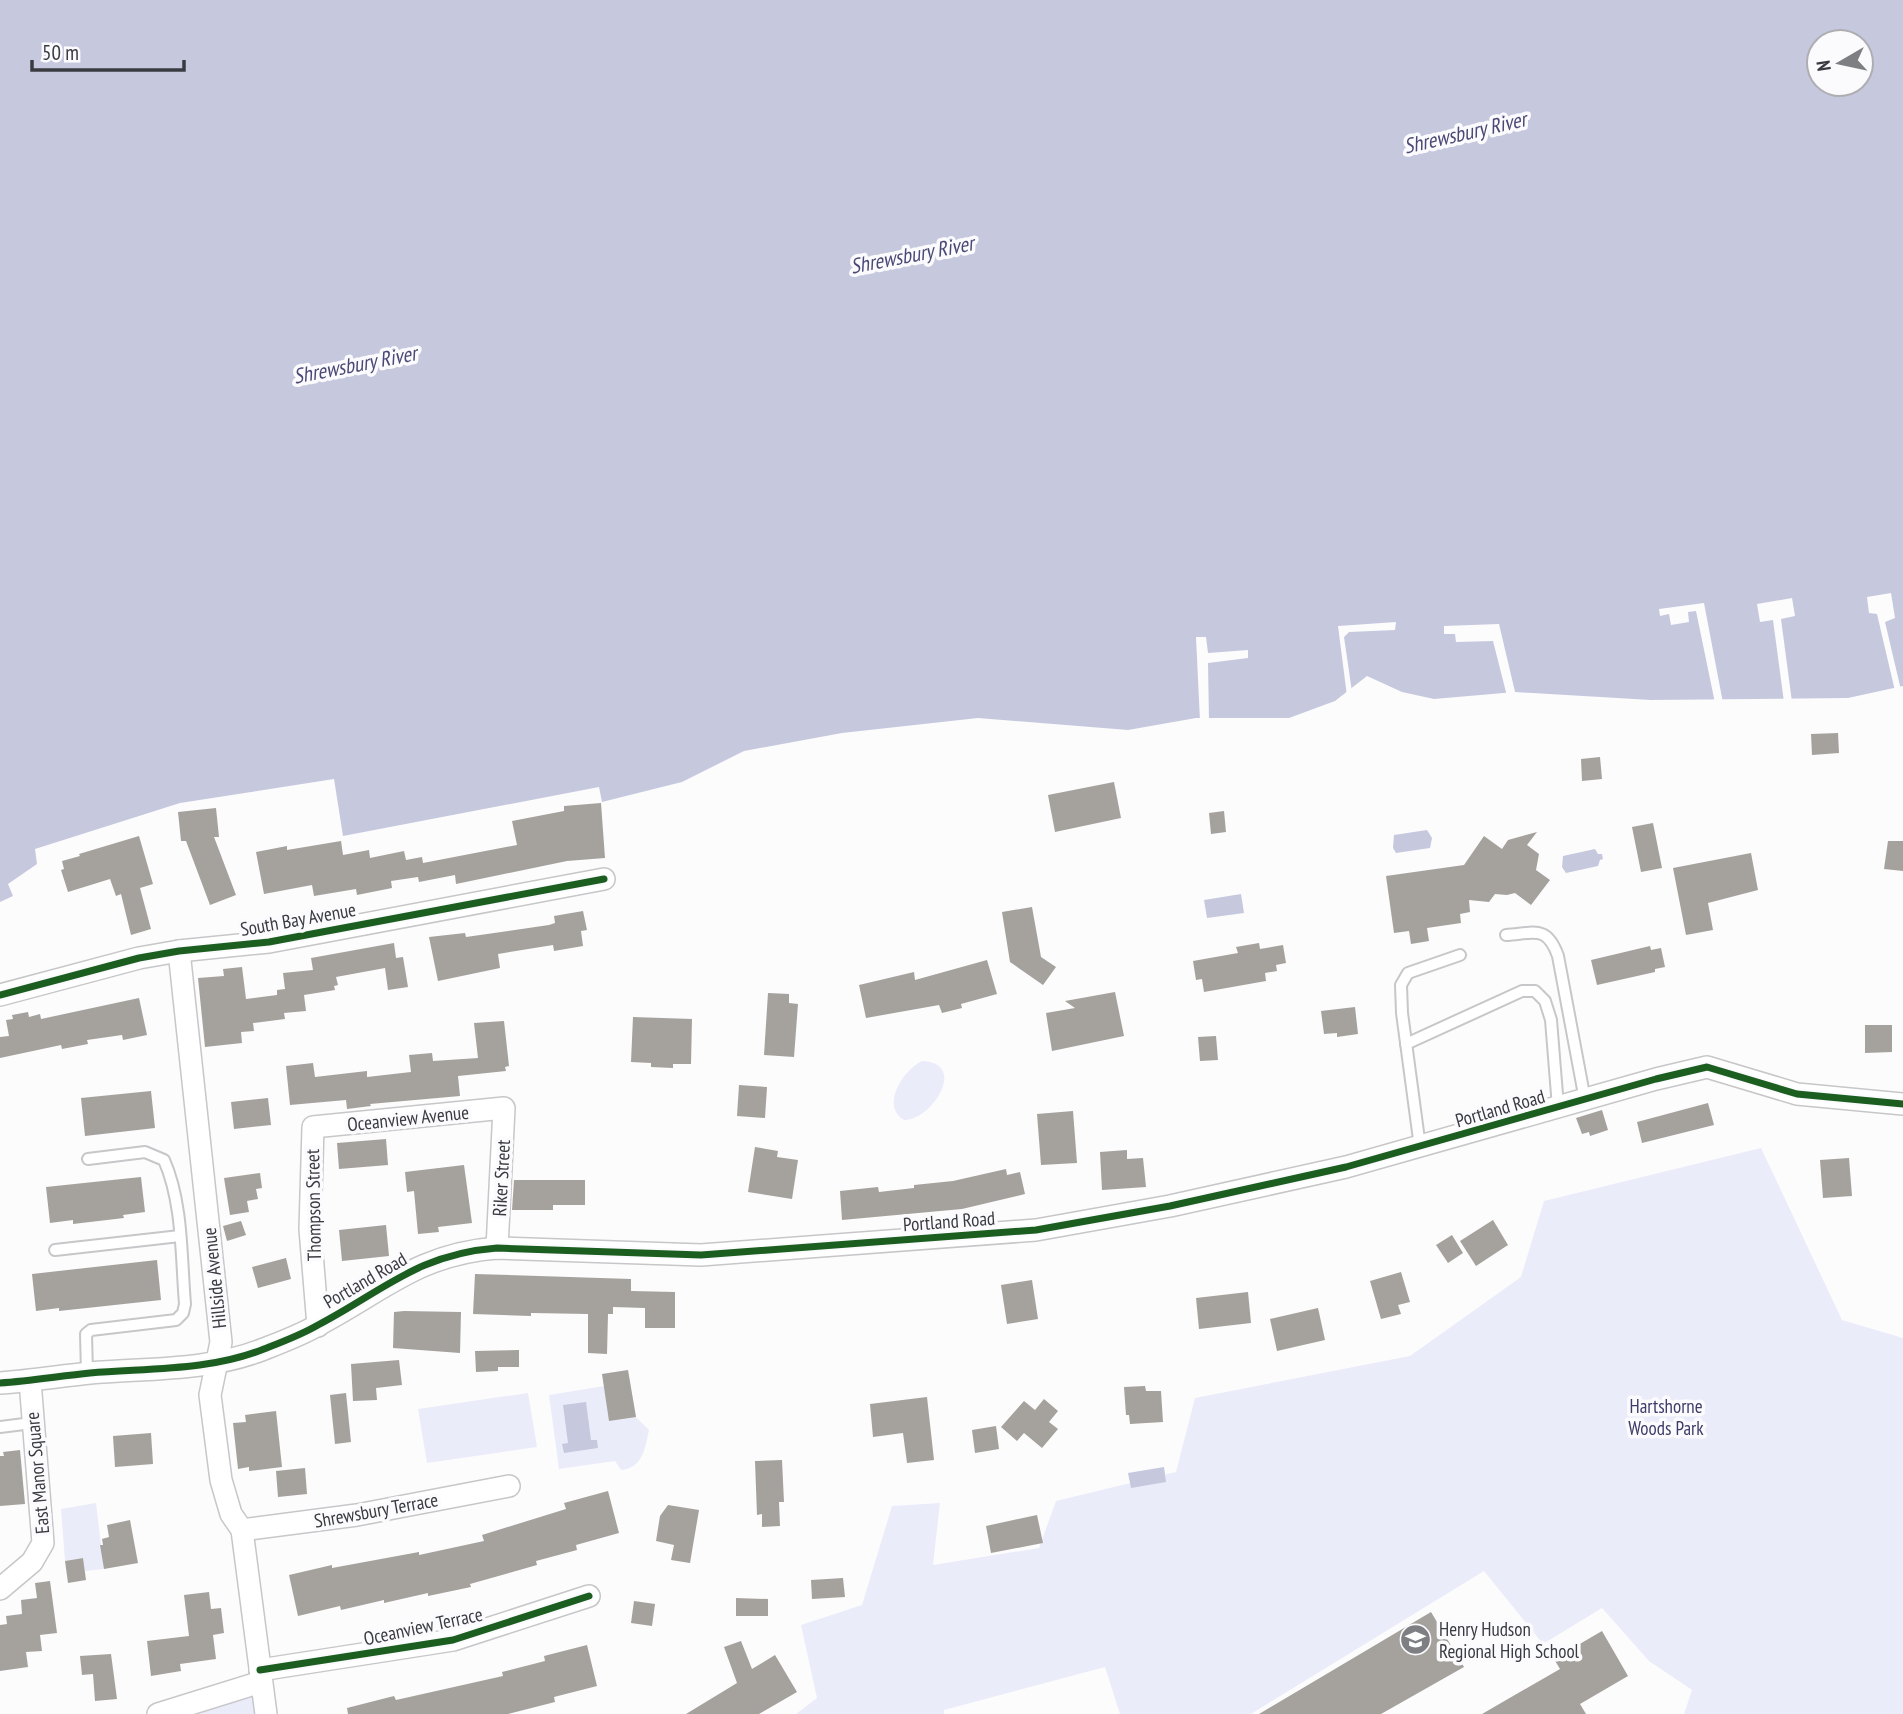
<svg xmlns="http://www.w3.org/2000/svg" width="1903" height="1714" font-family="'PT Sans Narrow',sans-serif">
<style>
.green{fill:#ebecfa}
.water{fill:#c6c8de;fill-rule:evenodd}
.pier{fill:#fcfcfd}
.building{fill:#a5a19d}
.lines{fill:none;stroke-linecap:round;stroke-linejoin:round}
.service-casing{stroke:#c7c7ca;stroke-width:14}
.minor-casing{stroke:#c7c7ca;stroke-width:24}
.service{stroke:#fff;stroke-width:10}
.minor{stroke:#fff;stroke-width:21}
.cycleway-casing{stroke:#fbfbfe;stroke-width:11}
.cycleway{stroke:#1b5e20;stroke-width:7}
.labels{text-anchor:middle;stroke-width:7;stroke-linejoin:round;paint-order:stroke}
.street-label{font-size:19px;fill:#3a3b41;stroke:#fbfbfe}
.park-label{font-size:19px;fill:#3d3c68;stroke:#fbfbfe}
.poi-label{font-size:19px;fill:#3a3b41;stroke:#fbfbfe;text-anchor:start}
.water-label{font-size:21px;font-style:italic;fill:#4a4976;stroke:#fbfbfe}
</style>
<rect width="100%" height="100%" fill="#fcfcfd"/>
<g class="green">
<path d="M922,1061C969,1063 931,1121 904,1120C880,1106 903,1070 922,1061Z"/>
<polygon points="1761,1148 1842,1320 1903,1338 1903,1714 1684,1714 1692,1690 1649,1661 1602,1608 1543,1644 1484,1571 1251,1714 1120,1714 1105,1667 944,1710 944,1714 796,1714 817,1698 801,1625 862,1605 892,1506 940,1503 933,1565 1039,1548 1056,1501 1176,1472 1195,1398 1410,1356 1521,1277 1544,1201"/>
<path d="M628,1370L636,1417L649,1430C645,1448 643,1468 621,1470L615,1461L559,1469L549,1395L604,1386L602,1374Z"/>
<polygon points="528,1393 537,1447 427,1463 418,1409"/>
<polygon points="96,1503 104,1569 85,1571 83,1558 65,1561 61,1509"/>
<polygon points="261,1685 270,1714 201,1714 199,1704"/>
</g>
<g class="water">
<path d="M0,0H1903V686L1848,698L1651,700L1515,692L1434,699L1402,692L1367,676L1335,701L1289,718H1196L1128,730L978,718L842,733L744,751L682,782L602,802L599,787L343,836L334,779L180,803L35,849L37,864L8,884L13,896L0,902ZM1819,42H1861V84H1819Z"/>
<polygon points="1427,830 1432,838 1430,848 1396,853 1393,848 1394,835"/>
<polygon points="1595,849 1598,854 1602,854 1603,859 1600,860 1598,866 1566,873 1562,867 1563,856"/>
<polygon points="1241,894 1244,913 1207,918 1204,900"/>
<polygon points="586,1402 591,1440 597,1440 598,1448 564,1453 562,1444 568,1443 563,1405"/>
<polygon points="1164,1467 1166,1482 1131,1488 1128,1473"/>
</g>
<g class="pier">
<polygon points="1891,593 1895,618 1885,622 1901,690 1895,691 1877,614 1869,613 1867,597"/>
<polygon points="1792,598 1795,616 1781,619 1792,702 1784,702 1773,620 1760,622 1757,604"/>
<polygon points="1704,603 1723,703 1715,703 1696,611 1688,612 1689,622 1671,625 1669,614 1660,616 1659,609"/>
<polygon points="1396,622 1395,630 1349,632 1344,637 1352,692 1347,696 1338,626"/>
<polygon points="1499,624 1516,696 1507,696 1493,641 1456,642 1455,634 1444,634 1444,626"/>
<polygon points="1196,637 1206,637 1208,653 1248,650 1248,658 1208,663 1209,721 1200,721"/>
</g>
<g class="building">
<polygon points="1838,733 1839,753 1812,755 1811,734"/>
<polygon points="1600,757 1602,779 1582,781 1581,759"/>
<polygon points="1114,782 1121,818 1055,832 1048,795"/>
<polygon points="601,803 605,858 567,861 456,884 455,875 419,882 418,877 391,881 392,888 357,895 356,889 314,896 312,885 264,894 256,852 287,846 287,850 341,841 343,855 369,850 370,858 404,851 406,860 422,857 423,863 517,845 512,821 564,811 564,806"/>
<polygon points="216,808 219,837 214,837 236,895 210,905 186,841 181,841 178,812"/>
<polygon points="1224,811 1226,832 1211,834 1209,813"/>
<polygon points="1653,823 1662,868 1641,872 1632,827"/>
<polygon points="1537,832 1527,845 1539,854 1536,870 1550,880 1531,905 1515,893 1507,895 1495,894 1489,902 1469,900 1470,912 1460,914 1461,923 1427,928 1429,941 1411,944 1409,931 1394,933 1386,876 1464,865 1484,836 1502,849 1508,840"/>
<polygon points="139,836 153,884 140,888 151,929 131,935 121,894 116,896 110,879 68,892 61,870 64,869 62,861 80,856 79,854"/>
<polygon points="1888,841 1903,841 1903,871 1884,869"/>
<polygon points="1751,853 1758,890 1708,903 1713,930 1686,935 1673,868"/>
<polygon points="1032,907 1041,957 1056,967 1043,985 1010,962 1002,912"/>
<polygon points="583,911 587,930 581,931 583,946 554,951 553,945 498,954 500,968 438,981 429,937 465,933 466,937 549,925 555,923 554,916"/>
<polygon points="394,943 396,958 403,957 408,987 388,990 385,968 336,977 338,985 334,986 335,990 304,995 306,1011 284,1013 285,1019 253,1023 254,1031 241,1032 242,1043 205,1047 198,978 224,976 223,969 242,967 246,999 277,995 277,990 285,989 283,973 313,970 311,958"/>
<polygon points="1259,943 1260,949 1283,945 1286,963 1276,965 1277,971 1265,973 1266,981 1204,992 1202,979 1196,980 1193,961 1238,953 1236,947"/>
<polygon points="1650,946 1651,950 1661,948 1665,967 1655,969 1655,972 1597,985 1591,960"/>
<polygon points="987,960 997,994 961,1004 962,1008 942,1013 939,1005 866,1018 859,985 914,972 915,980"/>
<polygon points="1115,992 1124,1036 1052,1051 1046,1013 1075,1008 1065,1001"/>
<polygon points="768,993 789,994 789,1003 798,1004 794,1057 764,1055"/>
<polygon points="139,998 147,1035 123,1040 122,1035 87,1040 88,1044 62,1049 61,1045 0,1058 0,1037 9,1036 6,1020 13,1019 12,1015 28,1012 29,1017 40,1014 41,1019"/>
<polygon points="1355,1007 1358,1034 1337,1037 1337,1033 1324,1034 1321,1011"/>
<polygon points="633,1017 692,1019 691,1064 673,1064 673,1068 651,1067 651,1063 631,1062"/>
<polygon points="504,1021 509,1066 505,1067 506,1071 458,1076 460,1096 370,1104 371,1106 347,1109 346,1100 290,1105 286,1066 313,1063 315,1077 367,1071 367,1077 411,1072 409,1055 432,1053 433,1061 478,1058 474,1023"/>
<polygon points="1865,1025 1892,1025 1892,1052 1865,1053"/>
<polygon points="1216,1036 1218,1060 1200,1061 1198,1037"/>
<polygon points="739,1085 767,1087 765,1118 737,1116"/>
<polygon points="151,1091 155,1128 85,1136 81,1098"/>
<polygon points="268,1098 271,1125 234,1129 231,1102"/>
<polygon points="1708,1103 1714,1125 1642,1143 1637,1122"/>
<polygon points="1602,1110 1608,1130 1590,1136 1589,1132 1582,1134 1576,1118"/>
<polygon points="1073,1111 1077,1163 1041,1165 1037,1114"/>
<polygon points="386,1139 388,1165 339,1169 337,1143"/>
<polygon points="755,1147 778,1151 777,1157 798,1160 792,1199 748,1192"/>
<polygon points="1127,1150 1127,1159 1143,1158 1146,1187 1102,1190 1100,1152"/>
<polygon points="1849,1158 1852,1196 1823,1198 1820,1160"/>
<polygon points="464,1165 472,1223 438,1227 439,1232 418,1234 414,1191 407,1192 405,1172"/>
<polygon points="1006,1169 1007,1175 1020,1172 1025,1194 962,1209 842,1220 840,1191 878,1187 879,1192 914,1188 914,1185 953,1181"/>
<polygon points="260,1173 262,1188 256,1189 258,1199 247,1201 249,1212 230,1215 224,1178"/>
<polygon points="141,1177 145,1212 123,1215 124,1218 73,1224 73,1220 50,1223 46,1187"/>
<polygon points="514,1180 585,1180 585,1205 553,1205 553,1210 512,1210"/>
<polygon points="1493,1220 1508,1245 1476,1266 1460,1241"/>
<polygon points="241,1221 246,1235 227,1241 223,1226"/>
<polygon points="386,1225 389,1256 342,1261 339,1230"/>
<polygon points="1452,1235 1463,1253 1448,1263 1436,1245"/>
<polygon points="286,1258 291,1279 258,1288 252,1267"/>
<polygon points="157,1260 161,1300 59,1311 59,1308 36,1311 32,1274"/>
<polygon points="1401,1272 1410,1302 1398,1305 1401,1314 1381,1319 1370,1281"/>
<polygon points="475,1274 631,1279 631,1291 675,1292 675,1328 645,1328 645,1308 613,1307 613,1314 608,1314 607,1354 588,1353 588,1314 531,1313 531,1316 473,1314"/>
<polygon points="1032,1280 1038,1319 1007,1324 1001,1285"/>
<polygon points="1248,1292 1251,1323 1199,1329 1196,1298"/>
<polygon points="1318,1308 1325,1340 1277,1351 1270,1319"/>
<polygon points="404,1311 461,1312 460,1353 393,1348 394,1312"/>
<polygon points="519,1350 519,1367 498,1367 498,1371 476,1372 475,1351"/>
<polygon points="399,1360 402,1385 376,1388 377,1400 353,1401 351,1364"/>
<polygon points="628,1370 636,1417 609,1421 602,1374"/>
<polygon points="1145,1386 1146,1391 1161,1391 1163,1422 1130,1424 1129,1415 1126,1415 1124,1387"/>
<polygon points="346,1393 351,1442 335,1444 330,1395"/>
<polygon points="927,1397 934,1460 907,1463 903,1433 873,1437 870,1404"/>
<polygon points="1044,1399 1058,1411 1049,1422 1058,1429 1042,1448 1024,1433 1017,1441 1001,1427 1024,1401 1035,1410"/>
<polygon points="276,1411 282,1467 249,1471 249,1467 238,1469 233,1423 246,1422 245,1415"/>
<polygon points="996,1426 999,1449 975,1453 972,1430"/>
<polygon points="151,1433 153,1464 115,1467 113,1436"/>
<polygon points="20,1450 25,1504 0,1506 0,1456 4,1456 3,1452"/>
<polygon points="782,1460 784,1502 779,1502 780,1526 762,1527 762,1514 757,1515 755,1461"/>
<polygon points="305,1468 307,1494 278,1497 276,1471"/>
<polygon points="608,1491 619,1533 576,1545 577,1550 536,1561 537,1565 470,1584 471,1587 428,1596 428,1593 384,1603 384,1600 341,1610 340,1606 298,1616 289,1575 332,1565 332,1568 419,1552 419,1555 484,1541 482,1535 566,1509 564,1503"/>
<polygon points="668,1505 699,1510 690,1563 671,1560 674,1545 656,1541 660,1516"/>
<polygon points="1037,1515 1043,1543 991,1553 986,1526"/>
<polygon points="130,1520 138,1563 104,1569 100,1545 103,1545 102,1539 109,1537 107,1525"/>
<polygon points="83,1558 86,1580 68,1583 65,1561"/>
<polygon points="843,1578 845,1597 812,1599 811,1580"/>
<polygon points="50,1581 57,1633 40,1635 42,1651 26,1652 28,1667 0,1671 0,1625 7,1624 6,1616 22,1614 21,1600 37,1598 35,1583"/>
<polygon points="209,1592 211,1609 221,1608 224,1633 213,1635 216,1659 180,1664 181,1671 151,1676 147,1641 189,1636 184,1595"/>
<polygon points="736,1598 768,1599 768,1616 736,1616"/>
<polygon points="634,1601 655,1604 652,1626 631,1623"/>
<polygon points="1431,1612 1464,1667 1381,1714 1259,1714"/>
<polygon points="1602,1631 1628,1676 1580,1704 1586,1714 1482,1714 1560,1669 1554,1659"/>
<polygon points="741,1641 752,1669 775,1655 797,1692 759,1714 686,1714 737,1683 724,1647"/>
<polygon points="587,1645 597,1686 554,1697 555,1702 508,1714 348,1714 347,1708 394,1696 396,1700 503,1676 502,1672 545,1661 544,1656"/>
<polygon points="111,1654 117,1699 95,1701 93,1674 82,1675 80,1656"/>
</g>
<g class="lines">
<defs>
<g id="service">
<path d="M1506,935C1535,933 1547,925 1558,956L1585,1100"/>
<polyline points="1406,1044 1522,991 1535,991 1545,1001 1551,1020 1558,1107"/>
<polyline points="1420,1147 1402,1013 1401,985 1408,973 1460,955"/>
<polyline points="55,1250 180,1236"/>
<path d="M87,1373L86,1334L91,1330L176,1320L183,1313L185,1304C181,1257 183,1203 164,1160L145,1152L88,1159"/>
<polyline points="0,1427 32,1423"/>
</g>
<g id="minor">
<polyline points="179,951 221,1342 210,1395 221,1480 231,1514 242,1530 266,1714"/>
<polyline points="0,995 139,958 179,951 269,942 604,879"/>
<polyline points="318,1326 310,1229 313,1127 504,1108 497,1248"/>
<path d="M0,1383C30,1381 60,1376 90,1373C149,1368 209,1371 264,1349C282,1342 301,1335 318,1325C383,1291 418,1254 497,1248L701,1255L1036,1230L1170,1206L1346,1167L1656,1079L1707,1067L1797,1094L1903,1104"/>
<polyline points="242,1530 357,1515 509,1486"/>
<polyline points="0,1589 32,1562 43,1543 30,1381"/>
<polyline points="260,1670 453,1640 589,1596"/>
<polyline points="158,1714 261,1682"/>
</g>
</defs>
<use href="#service" class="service-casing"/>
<use href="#minor" class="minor-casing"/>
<use href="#service" class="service"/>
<use href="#minor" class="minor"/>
<defs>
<g id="cycleway">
<polyline points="0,995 139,958 179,951 269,942 604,879"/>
<path d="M0,1383C30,1381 60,1376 90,1373C149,1368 209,1371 264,1349C282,1342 301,1335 318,1325C383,1291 418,1254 497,1248L701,1255L1036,1230L1170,1206L1346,1167L1656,1079L1707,1067L1797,1094L1903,1104"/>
<polyline points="260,1670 453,1640 589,1596"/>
</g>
</defs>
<use href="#cycleway" class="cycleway-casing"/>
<use href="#cycleway" class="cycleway"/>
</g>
<defs>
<symbol id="school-disc" viewBox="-11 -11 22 22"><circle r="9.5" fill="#7e7f83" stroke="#fbfbfe"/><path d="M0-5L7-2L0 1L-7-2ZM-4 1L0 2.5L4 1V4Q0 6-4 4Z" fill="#fff"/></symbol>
</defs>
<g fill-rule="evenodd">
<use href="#school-disc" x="1398" y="1622" width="35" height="35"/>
</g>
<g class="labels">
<g class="street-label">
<text transform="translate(298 919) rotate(-10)" y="7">South Bay Avenue</text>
<text transform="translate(1500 1108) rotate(-16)" y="7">Portland Road</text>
<text transform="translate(408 1118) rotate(-6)" y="7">Oceanview Avenue</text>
<text transform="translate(501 1178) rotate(-87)" y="7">Riker Street</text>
<text transform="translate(313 1205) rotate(-91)" y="7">Thompson Street</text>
<text transform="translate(949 1221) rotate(-4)" y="7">Portland Road</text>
<text transform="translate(214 1278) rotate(-96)" y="7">Hillside Avenue</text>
<text transform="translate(365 1280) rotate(-30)" y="7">Portland Road</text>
<text transform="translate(37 1473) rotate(-95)" y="7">East Manor Square</text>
<text transform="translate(376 1510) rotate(-10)" y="7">Shrewsbury Terrace</text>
<text transform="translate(423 1626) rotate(-12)" y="7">Oceanview Terrace</text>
</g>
<g class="park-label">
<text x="1666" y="1413">Hartshorne<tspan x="1666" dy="22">Woods Park</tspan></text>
</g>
<g class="poi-label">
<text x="1439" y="1636">Henry Hudson<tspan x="1439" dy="22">Regional High School</tspan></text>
</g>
<g class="water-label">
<text transform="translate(1465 133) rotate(-13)" y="7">Shrewsbury River</text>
<text transform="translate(912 255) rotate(-11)" y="7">Shrewsbury River</text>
<text transform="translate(355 365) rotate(-11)" y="7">Shrewsbury River</text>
</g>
</g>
<g transform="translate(1840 63) rotate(261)"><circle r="33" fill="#fbfbfe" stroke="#aeaeb2" stroke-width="2"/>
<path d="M0-5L12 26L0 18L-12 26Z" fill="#7e7f83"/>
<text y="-10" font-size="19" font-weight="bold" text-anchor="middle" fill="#3a3b41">N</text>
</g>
<path d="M32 60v10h152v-10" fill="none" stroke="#3a3b41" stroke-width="3.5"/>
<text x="42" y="60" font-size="21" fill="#3a3b41" stroke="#fbfbfe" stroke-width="5" paint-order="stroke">50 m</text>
</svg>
